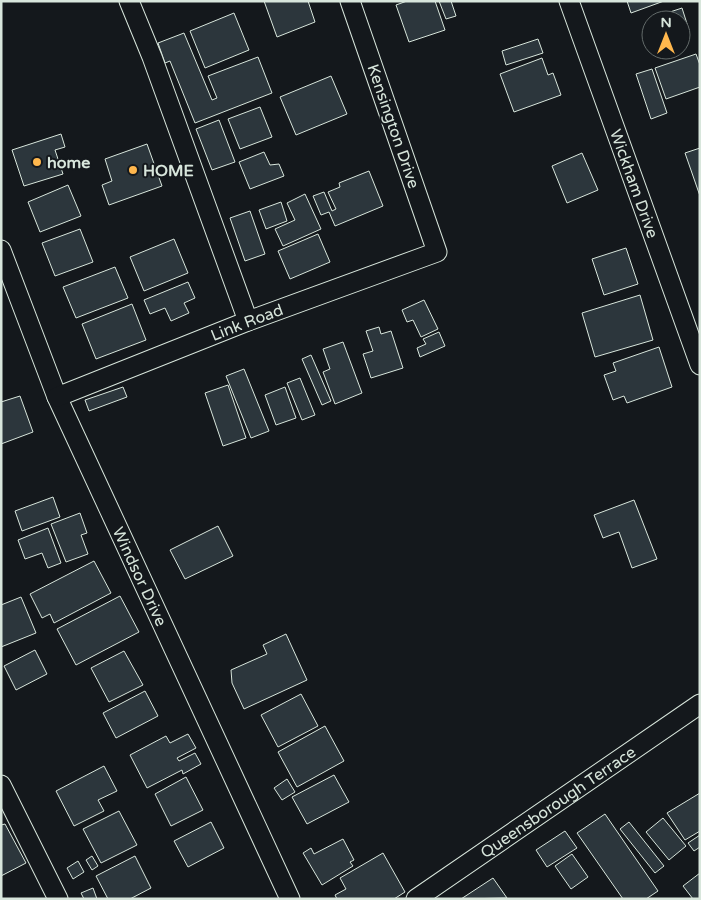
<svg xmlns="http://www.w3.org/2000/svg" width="701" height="900" font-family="'Varela Round',sans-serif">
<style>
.building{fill:#2c363c;stroke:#d8e6dc}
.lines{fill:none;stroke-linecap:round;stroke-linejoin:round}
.street-casing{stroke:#d8e6dc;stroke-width:21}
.street{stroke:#14181c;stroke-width:19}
.poi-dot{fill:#ffb74d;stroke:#14181c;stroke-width:2}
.labels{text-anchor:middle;stroke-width:4;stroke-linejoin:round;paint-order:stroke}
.street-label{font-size:16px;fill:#d8e6dc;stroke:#14181c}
.poi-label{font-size:16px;font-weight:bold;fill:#d8e6dc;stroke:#14181c;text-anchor:start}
</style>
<rect width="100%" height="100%" fill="#14181c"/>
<g class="building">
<polygon points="264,1 308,1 315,22 277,37"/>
<polygon points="407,1 435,1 445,30 409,42 396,5"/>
<polygon points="439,1 451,1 456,16 446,19"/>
<polygon points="627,1 664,1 631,13"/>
<polygon points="682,8 689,30 681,32 681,20 656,20 659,19 658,16"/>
<polygon points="234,13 249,50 205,68 190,31"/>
<polygon points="184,33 212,100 217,98 208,76 258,57 272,93 195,123 170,61 165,63 158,43"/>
<polygon points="538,39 543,53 506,65 502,51"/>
<polygon points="696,54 700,65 700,87 666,99 655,68"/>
<polygon points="542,58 548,75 553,73 561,95 514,112 500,74"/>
<polygon points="652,69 667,113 651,119 636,74"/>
<polygon points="331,76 347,114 296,135 280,97"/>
<polygon points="260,107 272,137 240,149 228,119"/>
<polygon points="219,120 235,162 212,170 196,129"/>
<polygon points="61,134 65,147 55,150 63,174 24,186 12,150"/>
<polygon points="147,144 162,186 109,205 102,185 112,181 105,159"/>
<polygon points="700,148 700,196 685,153"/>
<polygon points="264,152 270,165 279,164 284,176 250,189 239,162"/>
<polygon points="582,153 598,190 567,203 552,166"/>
<polygon points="369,171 383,206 335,226 329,212 321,215 313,196 324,192 332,211 336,209 328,192 340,187 339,183"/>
<polygon points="68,185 81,216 40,232 28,202"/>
<polygon points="305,194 321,229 283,246 275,229 295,220 287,203"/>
<polygon points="281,202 287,221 266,229 259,210"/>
<polygon points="250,211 265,254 245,261 230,218"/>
<polygon points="80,229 93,262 55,276 42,243"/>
<polygon points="318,234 330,262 290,279 278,251"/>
<polygon points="174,239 188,273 144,291 130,257"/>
<polygon points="626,248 638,284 604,295 592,259"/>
<polygon points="115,267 128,298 76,318 63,287"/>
<polygon points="188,282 195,298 184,303 189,313 171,321 165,308 150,314 144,300"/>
<polygon points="640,295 653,340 595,357 582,313"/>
<polygon points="424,300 438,329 421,337 413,320 407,322 402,310"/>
<polygon points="132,304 146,340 96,359 82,324"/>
<polygon points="379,327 381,334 391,331 403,368 371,378 363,354 373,351 366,331"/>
<polygon points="439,332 445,346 420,357 417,348 426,344 423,339"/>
<polygon points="343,342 362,393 335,404 323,372 330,369 323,349"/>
<polygon points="659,347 672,387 627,403 624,396 613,400 604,375 616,371 613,363"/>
<polygon points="311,355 331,401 322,405 302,359"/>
<polygon points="244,369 269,431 251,438 226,376"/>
<polygon points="300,378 315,415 302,420 287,383"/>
<polygon points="228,385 246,438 223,446 205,393"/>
<polygon points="123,387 127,397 89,411 85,400"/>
<polygon points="285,387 296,418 276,425 265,395"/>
<polygon points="20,396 33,432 1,444 1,402"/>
<polygon points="53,497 60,517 22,531 15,511"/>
<polygon points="634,500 657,559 632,568 619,532 603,538 594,515"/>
<polygon points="80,513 87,533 81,535 88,554 66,562 51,524"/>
<polygon points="218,526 233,556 185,579 170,550"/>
<polygon points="48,528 61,563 48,568 42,553 25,559 18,540"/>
<polygon points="94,561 111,593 54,623 50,614 42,618 30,594"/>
<polygon points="120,596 139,632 76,665 57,629"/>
<polygon points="21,597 36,633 1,647 1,605"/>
<polygon points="286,634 307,680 244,709 232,683 231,670 267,654 263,645"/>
<polygon points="35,650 47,674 16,690 4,666"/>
<polygon points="124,651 143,685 109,702 91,668"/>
<polygon points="145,691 158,716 116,738 103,713"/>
<polygon points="301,694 318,726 278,747 261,715"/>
<polygon points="325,726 344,761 297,787 278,752"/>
<polygon points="188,734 196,748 177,758 179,761 195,753 201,764 183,774 182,770 147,788 130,755 166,736 170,743"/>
<polygon points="104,766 117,791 98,800 104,811 74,826 56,791"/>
<polygon points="334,775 349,802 307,824 292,797"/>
<polygon points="186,777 203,810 171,826 155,794"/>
<polygon points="287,779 295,792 282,800 274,788"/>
<polygon points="700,793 700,831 685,840 667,813"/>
<polygon points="119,811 137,845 101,863 83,829"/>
<polygon points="605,814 658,891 646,899 623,899 577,833"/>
<polygon points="663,818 686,846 669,860 646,832"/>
<polygon points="211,822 224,848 188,867 174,841"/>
<polygon points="629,822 664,866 655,873 620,829"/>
<polygon points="5,824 26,863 1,876 1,825"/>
<polygon points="565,831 577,848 547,867 536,850"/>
<polygon points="700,835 700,847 694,851 688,843"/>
<polygon points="343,839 354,860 350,862 353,866 322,885 303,853 311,848 314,854"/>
<polygon points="383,853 405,892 394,899 337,899 335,895 346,889 340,878"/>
<polygon points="572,854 588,877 571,889 555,866"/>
<polygon points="92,856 98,866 92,870 86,860"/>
<polygon points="135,856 151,888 130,899 108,899 96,876"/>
<polygon points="78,861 84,872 73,879 67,868"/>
<polygon points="700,873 700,899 693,899 683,886"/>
<polygon points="493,878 507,898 461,899"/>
<polygon points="93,888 97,899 84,899 81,893"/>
</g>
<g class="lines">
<defs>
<g id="street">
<polyline points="129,1 152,57 248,321"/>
<path id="s1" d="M569,1L700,365"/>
<path id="s2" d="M1,250L57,397L290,899"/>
<path id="s3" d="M57,397L248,321L437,252L350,1"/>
<polyline points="1,785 58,899"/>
<path id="s4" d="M416,899L700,704"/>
</g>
</defs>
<use href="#street" class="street-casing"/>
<use href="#street" class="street"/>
</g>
<g class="poi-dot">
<circle cx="37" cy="162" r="5"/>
<circle cx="133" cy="170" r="5"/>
</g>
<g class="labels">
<g class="street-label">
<text transform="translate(394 126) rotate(71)" y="6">Kensington Drive</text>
<text dy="6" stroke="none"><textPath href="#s1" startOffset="194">Wickham Drive</textPath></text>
<text dy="6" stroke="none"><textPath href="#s3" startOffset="204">Link Road</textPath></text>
<text dy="6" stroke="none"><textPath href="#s2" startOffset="355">Windsor Drive</textPath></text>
<text dy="6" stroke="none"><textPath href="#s4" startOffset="172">Queensborough Terrace</textPath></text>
</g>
<g class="poi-label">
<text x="47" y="168">home</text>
<text x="143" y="176">HOME</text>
</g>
</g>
<rect width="701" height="900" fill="none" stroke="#d8e6dc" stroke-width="5"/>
<g transform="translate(666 35)"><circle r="24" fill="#14181c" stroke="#626a69"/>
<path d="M0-4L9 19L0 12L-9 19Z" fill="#ffb74d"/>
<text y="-8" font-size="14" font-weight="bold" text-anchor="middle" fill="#d8e6dc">N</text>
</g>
</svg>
